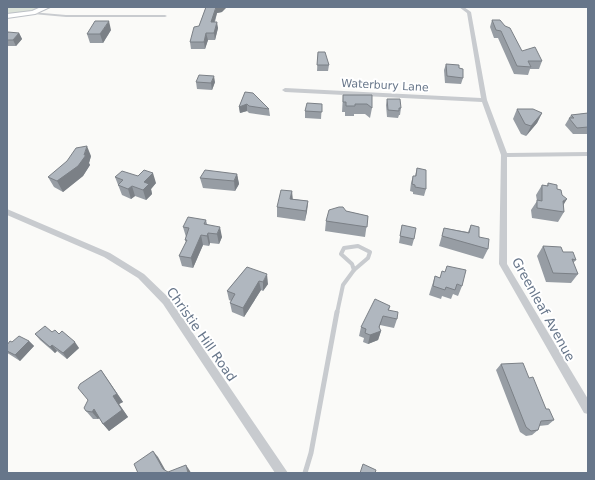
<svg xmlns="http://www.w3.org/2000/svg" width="595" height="480" font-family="'DejaVu Sans',sans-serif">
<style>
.green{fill:#dbe2d9}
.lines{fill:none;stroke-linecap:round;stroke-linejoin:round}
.secondary-casing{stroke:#bcc0c6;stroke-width:2}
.lane-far1{stroke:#c8cbcf;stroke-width:4}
.lane{stroke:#c8cbcf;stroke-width:5}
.street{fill:#c8cbcf;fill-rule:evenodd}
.secondary{fill:#fff;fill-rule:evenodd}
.wall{fill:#979da4}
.shaded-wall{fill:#7b8086}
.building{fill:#b0b7bf;stroke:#7b8086}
.labels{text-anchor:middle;stroke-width:4;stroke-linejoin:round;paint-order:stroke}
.far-street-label{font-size:11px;fill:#67768a;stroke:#fff}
.street-label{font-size:13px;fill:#67768a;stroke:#fff}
</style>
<rect width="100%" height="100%" fill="#fafaf8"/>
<polygon class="green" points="7,7 41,7 24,13 7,15"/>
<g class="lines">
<defs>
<polygon id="secondary" points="41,7 50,7 35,14 7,18 7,14 32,11"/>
</defs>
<use href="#secondary" class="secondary-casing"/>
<g class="lane-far1">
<polygon points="358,246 370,252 368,258 354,270 352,264 341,254 344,248"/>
<polyline points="337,313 343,285 354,270"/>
</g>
<polyline class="lane" points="305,473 311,453 337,312"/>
<g class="street">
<polygon points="459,7 464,7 471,12 487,100 507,153 588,152 588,156 507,157 507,264 588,399 588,414 584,413 499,264 501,155 482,102 285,92 282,90 285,88 481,98 467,13"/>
<polygon points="31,12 66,15 165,15 167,16 165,17 66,17 33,14 31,13"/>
<polygon points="7,209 110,253 144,274 169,298 288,473 275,473 163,304 138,278 104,257 7,215"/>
</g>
<use href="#secondary" class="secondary"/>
</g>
<g class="wall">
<polygon points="206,7 222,12 217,13 215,22 218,28 215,40 208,40 205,49 191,49 190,42 199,26"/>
<polygon points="492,20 522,51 542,61 539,69 530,69 528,75 514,74 498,38 494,38 490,27"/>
<polygon points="111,30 103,43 90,43 87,34"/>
<polygon points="19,33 22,39 16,46 7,46 7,34"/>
<polygon points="318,52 329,65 328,71 317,71"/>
<polygon points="446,64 459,68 463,78 461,84 445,83 444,70"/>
<polygon points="196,82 215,82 212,90 197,89"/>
<polygon points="245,92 269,109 270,116 249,113 247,111 240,113 239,107"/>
<polygon points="343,95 372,95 372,108 370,118 365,114 354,114 354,116 345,116 345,112 342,112"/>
<polygon points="387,99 401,108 400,115 399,115 398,118 387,117 386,105"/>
<polygon points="322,104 321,119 305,118 305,111"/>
<polygon points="517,109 542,113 537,123 526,136 521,134 513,119"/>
<polygon points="588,113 588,134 573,134 565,125 571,115"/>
<polygon points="91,156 89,163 90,165 83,176 63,192 54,187 48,177"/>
<polygon points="417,168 426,189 424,196 413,194 413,192 410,191 411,183 413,176 415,176"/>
<polygon points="237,174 239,184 235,191 203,188 200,178"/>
<polygon points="115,177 156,183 151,189 152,194 146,200 135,196 131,199 122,195"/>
<polygon points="548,183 557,189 563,205 564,212 558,222 532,218 531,210 537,201 536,195 542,185 547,186"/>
<polygon points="293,199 308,201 307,211 305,221 277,217 277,207"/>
<polygon points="346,211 368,216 365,237 325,231 326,221"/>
<polygon points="206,220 207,224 222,237 219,244 210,243 209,246 203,245 193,268 182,266 179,256 186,242 185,240 186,237 183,227"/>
<polygon points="402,225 414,239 412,246 399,243"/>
<polygon points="471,225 488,249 483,259 439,246 444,228 468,232"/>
<polygon points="543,246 563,252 576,260 573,263 578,274 571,283 546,282 537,256"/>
<polygon points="247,267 268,284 263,291 261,290 244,317 232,312 230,303 231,301 229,300 227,291"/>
<polygon points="435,276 462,286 458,296 453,294 451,299 442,296 441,299 429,295"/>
<polygon points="390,306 389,310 397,319 394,328 380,325 379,328 381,331 378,340 368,344 363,342 364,338 359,336 361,327"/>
<polygon points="52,332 59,334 79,348 67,359 57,351 55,353 40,340 35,334"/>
<polygon points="29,341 34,346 20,361 9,354 7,353 7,345 12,342"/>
<polygon points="501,364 529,378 546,409 554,420 548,425 539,426 538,430 532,435 526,436 520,432 496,370"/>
<polygon points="101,370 123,402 119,404 128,417 109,431 103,424 99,418 98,419 93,419 86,411"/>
</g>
<g class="shaded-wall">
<polygon points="216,7 227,7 222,12 217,13 212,29 211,22"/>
<polygon points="109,21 111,30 103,43 100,34"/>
<polygon points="217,22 218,28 215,40 214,33"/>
<polygon points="19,33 22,39 16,46 13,40"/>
<polygon points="206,33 208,40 205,49 204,42"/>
<polygon points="214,76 215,82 212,90 211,83"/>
<polygon points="247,104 247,111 240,113 239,107"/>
<polygon points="542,113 537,123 526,136 531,126"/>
<polygon points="87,146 91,156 89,163 90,165 83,176 63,192 57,181 84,155"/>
<polygon points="153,173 156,183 151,189 152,194 146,200 143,190 144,182"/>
<polygon points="237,174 239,184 235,191 234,181"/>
<polygon points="132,186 135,196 131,199 128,189"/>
<polygon points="292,191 293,201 290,199"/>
<polygon points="567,199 561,209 563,201"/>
<polygon points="308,201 307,211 305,221 306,211"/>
<polygon points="220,227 222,237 219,244 217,234"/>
<polygon points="208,233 210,243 209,246 207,236"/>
<polygon points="201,235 203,245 193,268 191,258"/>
<polygon points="267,274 268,284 263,291 263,282"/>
<polygon points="259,281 261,290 244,317 243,308"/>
<polygon points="383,316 378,332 381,331 378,340 368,344 370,335 379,327"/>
<polygon points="29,341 34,346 20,361 15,355"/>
<polygon points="75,342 79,348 67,359 63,353"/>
<polygon points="52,345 57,351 55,353 50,347"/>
<polygon points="101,370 123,402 119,404 128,417 109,431 103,424 113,396"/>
<polygon points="94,409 101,417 98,419 92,412"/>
<polygon points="153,451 158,457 167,473 163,469"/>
<polygon points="186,465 190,471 191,473 188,473"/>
</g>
<g class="building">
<polygon points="206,7 216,7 211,22 217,22 214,33 206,33 204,42 190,42 194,27 199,26"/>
<polygon points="492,20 500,20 505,26 510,28 522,51 535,47 542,61 528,61 531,67 517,66 501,31 496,30"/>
<polygon points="95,21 109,21 100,34 87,34"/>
<polygon points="8,32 19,33 13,40 7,40 7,34"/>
<polygon points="318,52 325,52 329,65 317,65"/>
<polygon points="446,64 459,65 459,68 463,69 463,78 447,76"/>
<polygon points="199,75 214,76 211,83 196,82"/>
<polygon points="245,92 253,93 269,109 249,106 247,104 239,107"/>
<polygon points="343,95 372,95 372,108 367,104 355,104 355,106 346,106 346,102 343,102"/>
<polygon points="387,99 400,99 401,108 399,108 399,111 388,110"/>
<polygon points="307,103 322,104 322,112 305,111"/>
<polygon points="517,109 533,109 542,113 531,126 525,124"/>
<polygon points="588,113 588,127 577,128 569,118 574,118 571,115"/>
<polygon points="87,146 84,155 86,155 78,166 57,181 48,177 67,161 76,148"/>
<polygon points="417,168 426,170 426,189 415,187 415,185 412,184 413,176 416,176"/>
<polygon points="144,170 153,173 144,182 149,184 143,190 132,186 128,189 118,185 123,180 115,177 122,171 138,176"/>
<polygon points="205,170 237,174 234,181 200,178"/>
<polygon points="548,183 557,185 557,189 561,190 562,195 567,199 563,201 564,212 537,208 537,200 542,201 542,185 548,186"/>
<polygon points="281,190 292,191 290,199 308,201 306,211 277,207"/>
<polygon points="339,207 343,207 346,211 368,216 367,227 326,221 329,210"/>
<polygon points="188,217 206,220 204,224 220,227 217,234 208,233 207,236 201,235 191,258 179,256 187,240 185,240 189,228 183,227"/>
<polygon points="402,225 416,228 414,239 400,236"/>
<polygon points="471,225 479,227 479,237 489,239 488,249 442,236 444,228 469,233"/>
<polygon points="543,246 561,247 563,252 573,252 576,260 572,259 578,274 553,273"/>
<polygon points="447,266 466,270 462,286 457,284 455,290 446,287 445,290 433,286 435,276 440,278 442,271 445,272"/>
<polygon points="247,267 267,274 263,282 259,281 243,308 230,303 235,294 227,291"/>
<polygon points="375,299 390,306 388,310 398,312 397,319 383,316 379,327 381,331 370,335 365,333 366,329 361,327"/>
<polygon points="45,326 52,332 55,330 59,334 62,331 75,342 63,353 52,345 50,347 35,334"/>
<polygon points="19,336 29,341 15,355 7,351 7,345 10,341 12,342"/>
<polygon points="523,363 529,378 533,377 546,409 549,409 554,420 541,421 538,430 531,431 526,427 501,364"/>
<polygon points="101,370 117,394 113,396 122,410 103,424 94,409 92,412 86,411 84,408 88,400 78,388 80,384"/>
<polygon points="153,451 163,469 168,472 186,465 188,473 138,473 134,464"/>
<polygon points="363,464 376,470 375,473 360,473"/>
</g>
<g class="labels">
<g class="far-street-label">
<text transform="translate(385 85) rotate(3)" y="4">Waterbury Lane</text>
</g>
<g class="street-label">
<text transform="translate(544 309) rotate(61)" y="5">Greenleaf Avenue</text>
<text transform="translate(202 334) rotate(55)" y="5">Christie Hill Road</text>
</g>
</g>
<rect width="595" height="480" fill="none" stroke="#67768a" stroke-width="16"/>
</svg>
